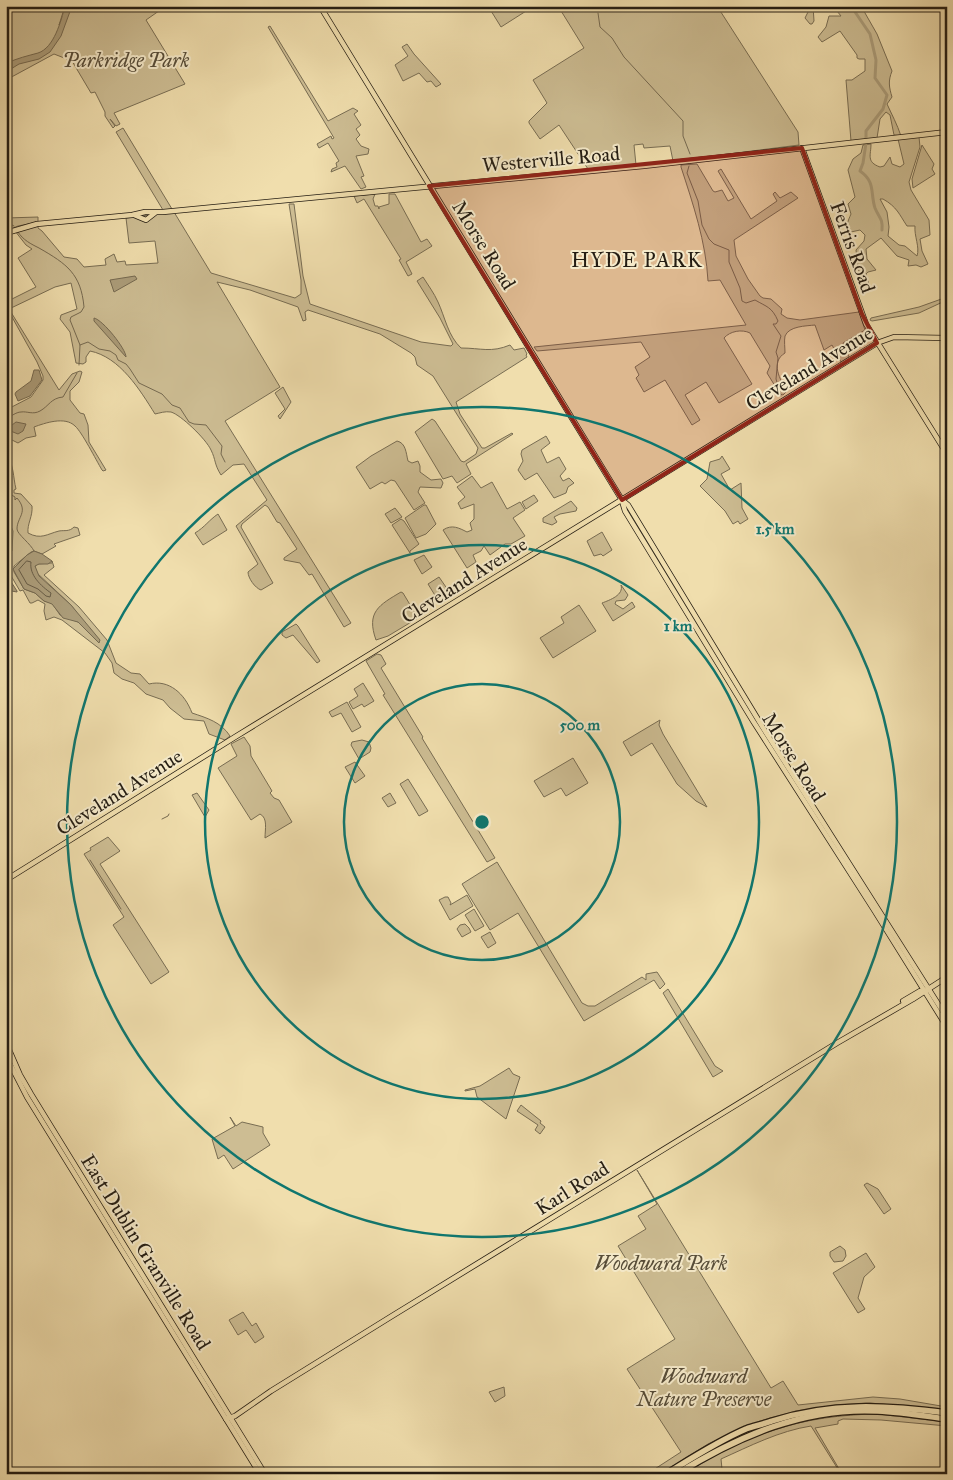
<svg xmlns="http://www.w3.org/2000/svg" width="953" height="1480" font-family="'IM FELL Great Primer',serif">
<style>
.green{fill:#cdbd93;stroke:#786d53;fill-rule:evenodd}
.water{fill:#ab9c79;stroke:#756950}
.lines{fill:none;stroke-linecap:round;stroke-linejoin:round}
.shore{stroke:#685c46;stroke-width:1}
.stream{stroke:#756950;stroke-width:1}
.river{stroke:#ab9c79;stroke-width:3}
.major-casing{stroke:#241d13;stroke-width:6}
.highway-casing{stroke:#241d13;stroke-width:8}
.major{stroke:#f0dead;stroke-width:4.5}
.highway{stroke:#f0dead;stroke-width:5.5}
.marked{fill:#8f2418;fill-opacity:0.2;stroke:#8f2418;stroke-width:4;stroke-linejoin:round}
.ring{fill:none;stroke:#0f766e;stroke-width:2.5}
.labels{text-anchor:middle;stroke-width:4;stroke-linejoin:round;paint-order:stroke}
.park-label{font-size:20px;font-style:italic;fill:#574d39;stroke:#f5eaca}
.street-label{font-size:20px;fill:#241d13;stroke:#f5eaca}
.neighbourhood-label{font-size:21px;letter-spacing:1px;fill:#241d13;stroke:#f5eaca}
.centre{fill:#0f766e;stroke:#f5eaca;stroke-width:2.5}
.ring-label{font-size:15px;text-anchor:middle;font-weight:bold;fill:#0f766e;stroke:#f5eaca;stroke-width:4;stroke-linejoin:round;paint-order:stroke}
</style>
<rect width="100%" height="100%" fill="#f0dead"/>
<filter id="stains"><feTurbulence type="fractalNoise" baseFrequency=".004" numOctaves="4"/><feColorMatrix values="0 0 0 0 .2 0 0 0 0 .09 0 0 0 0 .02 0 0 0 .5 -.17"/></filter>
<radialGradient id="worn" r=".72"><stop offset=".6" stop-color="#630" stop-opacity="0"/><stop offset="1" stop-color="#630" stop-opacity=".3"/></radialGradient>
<g class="green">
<polygon points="6,6 65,6 59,25 68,6 166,6 146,20 185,84 114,113 120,124 116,126 110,119 115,126 113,128 105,116 105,112 95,92 91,93 72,61 54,54 6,80"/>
<polygon points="488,6 534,6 501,27"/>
<polygon points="558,6 717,6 798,132 799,145 673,161 670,146 644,148 643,144 634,145 636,165 588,169 559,125 540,139 529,123 529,121 547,103 533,80 584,48"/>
<polygon points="806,6 813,6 814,21 812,24 810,24 805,18 809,10"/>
<path d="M829,6H861L877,34L892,71C888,81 889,87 892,97L887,104C892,115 897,124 901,136L894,135L890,115L886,112L880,119L877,138L851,141L846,80H852L865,71V59H859L857,58V55L840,31L822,42L818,37L826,27L829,16H841L837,11H829Z"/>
<polygon points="270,26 328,121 353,108 358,111 354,114 361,125 356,129 360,135 356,139 361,146 369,149 368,154 356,156 364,176 361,177 366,187 361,189 345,166 331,172 332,169 337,167 336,163 339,161 328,143 319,148 317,144 331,136 332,139 334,138 268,27"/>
<polygon points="407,44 414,54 441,84 436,87 431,81 427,82 419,73 403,81 395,65 408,56 402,47"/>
<polygon points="123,128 172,209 163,210 116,132"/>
<path d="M919,137L920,147L909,182L911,190L929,220L930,235L920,239L922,251L928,264L921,267L916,265L908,266L909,260L897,256L881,238L866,249L867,259L876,270L868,272L866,274L870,288L869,290L858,269L856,250L864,241L865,235L860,230L851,232C845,226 848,221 851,214L848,204L855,197L848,170L853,159L861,153L863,145L871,144C871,155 866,162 880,167L884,166L890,157L892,164L900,167L904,164L898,139ZM880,199H883C897,207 899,214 907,226H915C914,236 920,247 917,256L905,246L899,245L888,236L889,227L887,212Z"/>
<polygon points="922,145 934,164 932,169 935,174 913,188 912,179"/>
<path d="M697,164L713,191L715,192L722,190L728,201L734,198L718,171L721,169L751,219L777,201L773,194L775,192L780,198L791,192L798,198L734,240L736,256L748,279L760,296L763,298L771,299L782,309L781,314L787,318L800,320L859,312L865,330L843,343L849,357L841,362L832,345L824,350L815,325C806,326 789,326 785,336C784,341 785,348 785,353C770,362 780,380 787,391L783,395L780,394L767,373L770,366L750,333C742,329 730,331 724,338L752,384L719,403L706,382L685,395L700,420L692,425L665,380L644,392L636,378L639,375L635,367L650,357L641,342L537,351L534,347L746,325L720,280L708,281C706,242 693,204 681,167V165Z"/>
<polygon points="375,194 373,199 375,206 378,206 379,209 379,207 389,204 389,194 395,194 421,242 427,239 432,246 406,262 412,274 408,276 399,260 401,259 364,199 357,203 354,196"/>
<path d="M289,204H294L303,276L310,304L421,342L451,346L453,344L440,318L417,281L423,277C428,285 434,293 438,302C445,317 448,336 461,348C481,348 491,353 510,345L514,350L524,348L527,354L526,355L527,357L456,402L460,414L482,448H485L512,433L513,434L466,464L471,474L457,483L452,476L443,479L415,432L432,419L435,421L461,461L464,462L476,454L478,448L433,376L417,365L415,357L411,353L380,334L308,310L305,312L306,320L303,321L298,307L250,290L217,282L280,387L225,421L351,623L344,627L312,574L309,575L300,563L284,560V558L297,549L280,523L277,522L268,507L265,505L242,524L241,527L273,583L261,590C255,588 248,578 248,572L258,564L236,526L267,500L244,464L233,465L221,475C214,464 216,460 211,450C206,439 181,415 171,412C165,411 160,413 155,414C140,390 120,357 90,351L86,357V362L83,364L76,363L70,332L60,319L61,315L77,309L71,283L55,287L9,309L59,390L72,374L80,371L82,372L79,382L70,391V400L80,413L84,414L88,425L89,442L106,470L103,471L102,470C96,460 82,432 75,426C65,416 45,423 34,427L36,436L26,438L18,443L6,437V410L31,397L43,380V376L37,362L12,317L6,311V302L36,287L18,258L32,249L26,245L15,231L38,226V228L42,231L64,257L77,259L84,267L106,265L105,259L114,254L117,262L125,261L126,265L158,263L155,241L129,243L126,218L174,212L211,273L295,298L301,294V280Z"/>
<polygon points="38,217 38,222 18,226 6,231 6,218"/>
<polygon points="947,297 947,300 919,313 872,321 870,320 871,318 919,307"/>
<polygon points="283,387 291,402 280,419 278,416 285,409 275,393"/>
<polygon points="546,436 550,443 541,450 547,463 559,457 566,469 560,476 563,481 569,478 574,483 568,487 566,493 554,498 537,473 525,480 518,470 523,461 521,454 522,450"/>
<path d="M397,441C406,443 406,453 408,461L412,463L418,461L420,466V472L431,480L441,479L443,483L441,488L420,487L418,492L425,503L414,510L395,481L391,480L385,484L382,482L370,489L356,467L371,456Z"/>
<path d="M6,454C14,464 13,477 16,489L14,490V493L21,494L32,506C33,516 27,524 28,533C41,540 47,534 59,531C65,530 69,532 74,527L78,528L80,535L54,544L56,546L42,554L34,551L31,552L14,566V572L24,589L35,593L44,601L52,603L60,615L78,622L99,643L71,605L37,573L35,567L37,564L52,563V561L54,567L44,575L79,607L107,640L116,663L131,673L140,674L149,684C169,679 185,694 192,713C207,718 221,722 230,736L225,740L209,734L204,721L184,719L170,708L163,700L146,694L134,683L122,679L114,673L112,663L105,653L62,620L54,617L46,620L44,611L45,604L38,600L32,603H30L23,590L20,591L7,569L6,556L12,551L13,531L6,515Z"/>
<polygon points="722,456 730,469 721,474 730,490 741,483 742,508 748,519 740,524 738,521 733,524 725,511 700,486 707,479 710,462 720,459"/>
<path d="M472,476L481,488L492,482L507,509L520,502L525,510L513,518L525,536L511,544H505L490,555L484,546L481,551L473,555L476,562L467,568L443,530C452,524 459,528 467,532L472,530L470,523L474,519V504L461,509L458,503L465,497L457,487Z"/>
<polygon points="534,495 538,501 526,509 522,502"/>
<polygon points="571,501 577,508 576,511 560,514 554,517 557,522 552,525 543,522 543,518"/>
<polygon points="424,505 426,505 436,524 426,534 416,538 405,518"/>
<polygon points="395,508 402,517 391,523 385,514"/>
<path d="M218,514L227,530L203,545L195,533C205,527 209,520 218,514Z"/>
<polygon points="401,519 404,521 419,544 410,551 410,553 392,525"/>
<polygon points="602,532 612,550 603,556 601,554 594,556 587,541"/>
<polygon points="424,555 432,567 422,574 414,560"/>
<polygon points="439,577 448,590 436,597 428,584"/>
<path d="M621,585L628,595L625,600L616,601L615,604L623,609L632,602L635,607L613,621L602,603C610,600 624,595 621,585Z"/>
<path d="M401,592L403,593L418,618L388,636L376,640C366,612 379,605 401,592Z"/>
<polygon points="579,605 596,631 553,658 540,638 564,623 561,617"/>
<polygon points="296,624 298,626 320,661 317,663 293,635 286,638 282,635 282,632"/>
<polygon points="377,654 381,655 386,664 381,668 423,737 422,738 495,858 487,862 383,695 385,694 366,661"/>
<polygon points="363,683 374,701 364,707 362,704 353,709 349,702 358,696 354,689"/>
<polygon points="347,702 361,727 352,732 341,713 332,717 329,712"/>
<polygon points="660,720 659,725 663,734 707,807 696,801 677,784 652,743 631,756 623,742"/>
<path d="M244,737L250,746L251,756L272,791L270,793L274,798L279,800L292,822L265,838C265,829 268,818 260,814L251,820L218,768L237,756L231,744Z"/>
<polygon points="362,740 369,742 371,748 370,752 359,759 351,745 352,742"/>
<polygon points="573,758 588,783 566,796 561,788 544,797 534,781"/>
<polygon points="355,762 365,776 355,783 345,767"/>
<polygon points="408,779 428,811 419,816 400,784"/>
<polygon points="197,793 209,810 205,817 192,795"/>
<polygon points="390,793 396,803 388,807 382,798"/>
<polygon points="108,837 120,851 100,864 169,972 151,984 113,925 124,917 84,854 91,850 90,848"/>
<polygon points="497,862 582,1003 588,1006 595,1006 642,977 646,980 646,974 657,972 665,984 660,989 654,980 584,1021 518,913 490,930 462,884"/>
<polygon points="467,895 473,906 450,920 439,900 445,897 448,897 451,903 450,905"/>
<polygon points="474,909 484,926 475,931 465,915"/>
<polygon points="465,924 469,928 471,932 462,937 457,929 460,925"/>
<polygon points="490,932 496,943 488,948 481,937"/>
<polygon points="668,989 715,1066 723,1071 713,1077 663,993"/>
<polygon points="509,1068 513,1074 520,1077 506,1119 477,1097 475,1089 465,1091 465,1090 480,1086"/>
<polygon points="521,1105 541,1121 540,1123 545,1127 540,1134 535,1130 538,1125 517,1111"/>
<polygon points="230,1117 236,1126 242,1122 263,1127 263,1133 270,1145 233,1169 224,1155 218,1159 212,1139 235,1126"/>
<polygon points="637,1170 771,1388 783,1381 798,1405 873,1397 900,1399 947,1407 947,1410 870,1403 836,1405 796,1411 760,1421 731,1433 708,1444 660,1474 647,1474 681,1452 627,1369 675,1339 618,1246 646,1229 638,1216 657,1204"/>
<polygon points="867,1183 878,1189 891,1209 884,1214 864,1185"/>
<polygon points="840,1246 845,1250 846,1256 843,1261 834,1262 830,1256 830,1252"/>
<polygon points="866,1253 875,1267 864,1277 858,1298 865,1309 858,1313 833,1273"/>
<polygon points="243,1312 252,1326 256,1323 264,1337 255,1343 246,1330 238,1335 229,1320"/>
<polygon points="504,1387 505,1396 495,1402 489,1392"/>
<path d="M878,1414L947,1422V1426L881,1420L843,1419L838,1421V1424L815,1428L842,1474H841L811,1426C779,1431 750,1446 721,1459L722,1469L720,1474H684C749,1433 802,1415 878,1414Z"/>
</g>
<g class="water">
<path d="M65,6H72L61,36L50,52L39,59L19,64L6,72L7,63C18,58 27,56 38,53C54,48 61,21 65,6Z"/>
<polygon points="135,276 137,279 114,292 110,280"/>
<path d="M94,318C103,320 126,349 126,357L94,321Z"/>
<polygon points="34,370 39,370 42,380 30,396 18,401 15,394 16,392 31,381"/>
<polygon points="16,422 26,424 23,431 18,434 8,430 8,428"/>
<polygon points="34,551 42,554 52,561 48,564 39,564 35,566 39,576 71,605 100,640 99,643 78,622 63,618 52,604 44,601 35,593 24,589 13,569 27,555"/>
<polygon points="6,574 17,591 17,592 6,590"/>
</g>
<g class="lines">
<path class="shore" d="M27,561L31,562C29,575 41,586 51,593L50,597L46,596L38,589L27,584L19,570Z"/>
<g class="stream">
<polyline points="596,6 597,11"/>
<polyline points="598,13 600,27 612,38 624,57 683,121 683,136 690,154"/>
<path d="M689,166L687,173L698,201L702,225L709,239L714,244L729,250V262L740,288L742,301L746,303L755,300C767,307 772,307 778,321L776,324H773L781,336L776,352L778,358L776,379L781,396"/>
<polyline points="6,222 14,226"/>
<path d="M18,232C23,240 31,244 39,248C67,264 81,274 84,307L81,312L71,317L70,320L80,345L79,365"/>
<polyline points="80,345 88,342 99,349 110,351 116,355 118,360 126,364 130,369 139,383 162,394 172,405 180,408 189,422 194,424 206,425 222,446 221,454 225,462"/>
<path d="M6,419C10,417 16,412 21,412C27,411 33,415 40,411C49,406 51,398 63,397L77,373"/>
<path d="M6,466L10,494L15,497V500L17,498C29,512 17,517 17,529C17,534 31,544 34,551"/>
<polyline points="162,819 168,816 169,814"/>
<polyline points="90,860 121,909"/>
<polyline points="909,1469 912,1474"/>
</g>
<g class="river">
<polyline points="851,6 870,34 876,60 875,78 887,95 883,109 866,131 866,139"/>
<path d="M866,143L863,163L860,171C876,182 870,193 875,208C879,218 883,218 882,230"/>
</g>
<defs>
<g id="major">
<polyline points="320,6 622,500 628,505 765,731 947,1018"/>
<polyline points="802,148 866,324 947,454"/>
<polyline points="134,215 146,220 155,213"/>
<polyline points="6,233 37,224 132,215 145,212 163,212 644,166 947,132"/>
<polyline points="622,501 625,511 753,721 874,910 947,1027"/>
<polyline points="6,880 235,737 877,343 894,337 947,338"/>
<polyline points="903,1001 920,991"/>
<polyline points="6,1043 20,1075 31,1094 265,1474"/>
<polyline points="6,1056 27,1097 260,1474"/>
<polyline points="226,1419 235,1416 271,1391 392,1316 837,1043 913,999 947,977"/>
</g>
<g id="highway">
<path d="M666,1474C692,1458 718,1441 746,1429C755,1426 764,1424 772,1421C832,1402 885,1405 947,1413"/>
<path d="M677,1474C738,1436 805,1407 878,1411C901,1412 924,1416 947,1419"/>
</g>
</defs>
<use href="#major" class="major-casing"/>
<use href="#highway" class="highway-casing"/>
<use href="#major" class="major"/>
<use href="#highway" class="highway"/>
</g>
<path class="marked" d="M802,148L862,314L877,343L622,500L429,186Z"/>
<g class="ring">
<circle cx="482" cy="822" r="138"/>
<circle cx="482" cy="822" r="277"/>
<circle cx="482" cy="822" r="415"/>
</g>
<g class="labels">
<g class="park-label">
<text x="126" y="67">Parkridge Park</text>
<text x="661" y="1270">Woodward Park</text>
<text x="704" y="1383">Woodward<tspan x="704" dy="23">Nature Preserve</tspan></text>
</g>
<g class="street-label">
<text transform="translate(551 159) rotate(-5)" y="7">Westerville Road</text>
<text transform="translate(484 245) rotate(58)" y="7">Morse Road</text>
<text transform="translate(853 247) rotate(70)" y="7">Ferris Road</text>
<text transform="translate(809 368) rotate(-31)" y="7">Cleveland Avenue</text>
<text transform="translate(464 580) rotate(-32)" y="7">Cleveland Avenue</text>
<text transform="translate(794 757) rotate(58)" y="7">Morse Road</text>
<text transform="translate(119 792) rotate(-32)" y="7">Cleveland Avenue</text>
<text transform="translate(572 1188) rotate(-32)" y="7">Karl Road</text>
<text transform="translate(146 1252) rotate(58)" y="7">East Dublin Granville Road</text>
</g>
<g class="neighbourhood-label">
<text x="637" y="267">HYDE PARK</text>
</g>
</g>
<circle cx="482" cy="822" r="8" class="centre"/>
<g class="ring-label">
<text x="775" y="534">1.5 km</text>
<text x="678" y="631">1 km</text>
<text x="580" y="730">500 m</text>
</g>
<rect width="953" height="1480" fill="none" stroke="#f0dead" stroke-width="25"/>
<rect x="8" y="8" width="938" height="1465" fill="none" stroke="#241d13" stroke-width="2.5"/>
<rect x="12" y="12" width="928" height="1455" fill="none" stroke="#241d13"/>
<rect width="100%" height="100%" filter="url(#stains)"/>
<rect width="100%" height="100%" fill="url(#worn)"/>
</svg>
